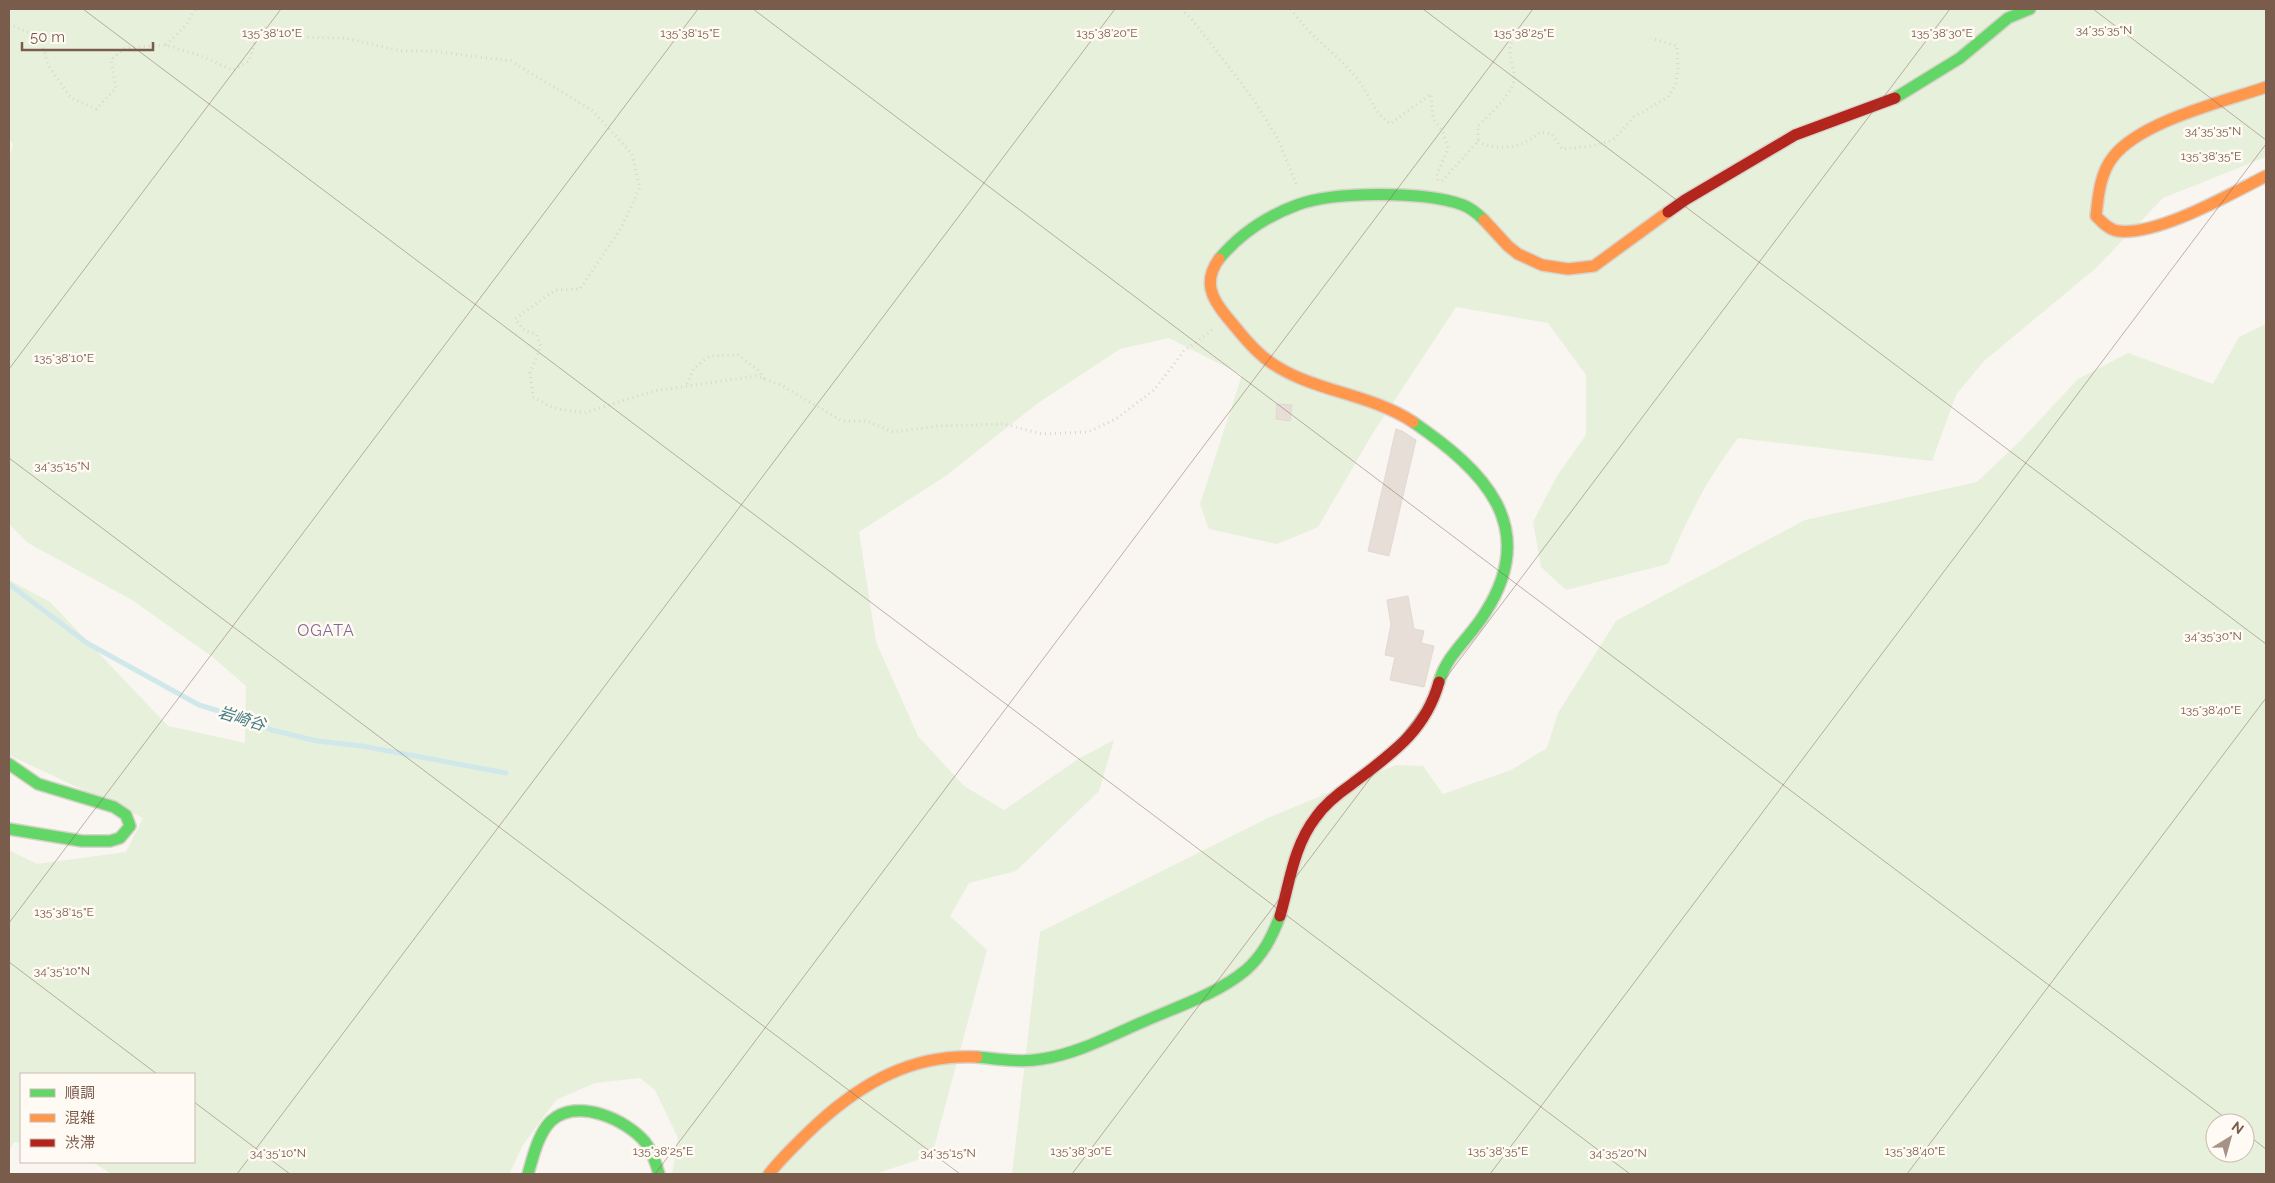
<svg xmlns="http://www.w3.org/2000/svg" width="2275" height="1183" font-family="Raleway,'Noto Sans JP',sans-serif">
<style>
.green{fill:#e7f0db;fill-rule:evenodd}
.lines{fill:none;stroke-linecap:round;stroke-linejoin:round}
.stream{stroke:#d0e8ea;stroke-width:5}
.building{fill:#e6ded7;stroke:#e2d8d2}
.fast-casing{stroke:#d9d2cb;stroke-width:14}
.slow-casing{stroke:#d9d2cb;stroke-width:14}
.jam-casing{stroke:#d9d2cb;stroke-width:14}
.path{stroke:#dcd5d0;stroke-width:3;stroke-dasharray:1 4;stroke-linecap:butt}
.fast{stroke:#63d668;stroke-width:11}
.slow{stroke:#ff974d;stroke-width:11}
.jam{stroke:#b3261e;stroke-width:11}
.ticks{fill:none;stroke:#7a5c4d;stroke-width:1;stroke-opacity:0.45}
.labels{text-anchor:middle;stroke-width:5;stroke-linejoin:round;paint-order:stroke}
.neighbourhood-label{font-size:16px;letter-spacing:1px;fill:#846695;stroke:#fffaf3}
.water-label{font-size:16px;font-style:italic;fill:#437c86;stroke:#fffaf3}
.ticks-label{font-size:12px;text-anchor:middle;fill:#7a5c4d;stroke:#fffaf3;stroke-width:5;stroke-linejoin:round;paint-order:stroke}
</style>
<rect width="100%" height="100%" fill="#f9f5f0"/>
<g class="green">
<path d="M9,9H2266V157L2163,198L2096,268L1983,362L1956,395L1932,461L1738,438C1708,477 1687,519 1668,564L1566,590L1541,567L1533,522L1557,476L1586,435V375L1548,323L1456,307L1373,433L1318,527L1277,544L1209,529L1200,504L1242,375L1169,338L1120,349L1038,403L947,475L859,532L876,642L918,736L964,786L1004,810L1080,758L1114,740L1099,791L1016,871L969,883L950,916L987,950L932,1155L875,1174H672L678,1138L655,1090L640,1078L595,1083L556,1100L523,1145L509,1174H111L93,1162H194V1074H21V1143L14,1142L9,1151V850L37,864L126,852L143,818L9,755V580L50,602L168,726L245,743L246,686L214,658L132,600L28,543L9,524V159L13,144L9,139Z"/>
<path d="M2266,324V1174H1012L1040,932L1270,817L1396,765L1423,766L1443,794L1511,770L1547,748L1558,713L1616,621L1805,520L1977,482L2021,440L2078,379L2128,353L2213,384L2239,337ZM2215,1123H2245V1153H2215Z"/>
</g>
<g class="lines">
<polyline class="stream" points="9,584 87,643 199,705 239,717 272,730 317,741 362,746 506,773"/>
</g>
<g class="building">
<polygon points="1277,404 1292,405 1290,421 1276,419"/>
<polygon points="1396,429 1402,431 1416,440 1389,556 1368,551"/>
<polygon points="1408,596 1414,629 1424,631 1421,643 1434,646 1424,687 1390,680 1395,657 1385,655 1391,625 1387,600"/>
</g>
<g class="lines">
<defs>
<g id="fast">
<polyline points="1895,98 1960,58 2008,18 2030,9"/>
<path d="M1219,259C1239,235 1267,216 1297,205C1334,191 1425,191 1463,205C1471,208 1478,214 1484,220"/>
<path d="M1413,422C1483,470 1541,526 1485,613C1470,638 1447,654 1439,682"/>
<polyline points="9,764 38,784 114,807 126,815 130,826 120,838 110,841 82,841 9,829"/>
<path d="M977,1057C998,1059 1021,1063 1042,1059C1077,1054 1112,1035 1145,1021C1179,1006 1217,994 1246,970C1263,955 1272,937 1280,916"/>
<path d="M528,1174C533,1157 538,1134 551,1121C577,1097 627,1120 645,1142C652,1151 656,1163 659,1174"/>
</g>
<g id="slow">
<path d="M2266,87C2223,102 2141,121 2113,157C2100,173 2098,197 2096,216C2102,222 2109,230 2118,231C2158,236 2230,194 2266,176"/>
<polyline points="1484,220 1508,246 1518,254 1542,265 1568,269 1594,266 1668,212"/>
<path d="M1219,259C1203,281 1211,298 1227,317C1239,331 1250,347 1266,359C1309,392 1368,392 1413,422"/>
<path d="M769,1174C783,1156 800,1140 817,1124C863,1082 913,1054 977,1057"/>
</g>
<g id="jam">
<polyline points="1668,212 1685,200 1795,135 1895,98"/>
<path d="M1280,916C1290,882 1293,847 1316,817C1325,804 1339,793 1352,784C1391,754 1425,732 1439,682"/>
</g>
</defs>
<use href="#fast" class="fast-casing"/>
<use href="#slow" class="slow-casing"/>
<use href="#jam" class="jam-casing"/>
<g class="path">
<polyline points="1181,9 1191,18 1251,96 1278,139 1297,186"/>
<path d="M1291,9C1309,37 1338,54 1358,80C1372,98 1370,108 1390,124L1431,94L1433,118L1443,132L1448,148L1437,174L1438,181"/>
<polyline points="9,24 41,38 48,65 71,98 96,109 116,88 111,60 125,48 166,45 199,55 233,70 249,61 258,34 266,27 292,37 345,38 402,51 432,51 511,61 593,111 632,154 640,188 621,228 580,289 555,290 515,319 525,331 536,334 541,346 530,373 533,397 553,408 584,413 654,391 756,376 781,385 842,421 866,421 893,432 938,426 1004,424 1042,434 1088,432 1116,419 1154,390 1184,351 1212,330"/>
<polyline points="166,45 187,24 195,9"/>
<path d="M1478,141C1497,152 1524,148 1540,132L1552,134L1562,149L1594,146L1613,140L1634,117L1668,97L1675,86L1678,70L1677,46L1651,38"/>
<path d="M1442,181L1478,141V126C1489,115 1514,93 1514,78C1514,59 1505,56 1514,35"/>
<polyline points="687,384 694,368 710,356 738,355 758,370 764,379"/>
</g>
<use href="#fast" class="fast"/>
<use href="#slow" class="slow"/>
<use href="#jam" class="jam"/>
</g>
<path class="ticks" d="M83,9L1630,1174M753,9L2232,1123M1423,9L2266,644M2093,9L2266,140M9,369L281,9M9,458L960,1174M9,923L698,9M9,962L157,1074M194,1102L290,1174M2245,1133L2266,1149M237,1174L1115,9M655,1174L1533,9M1072,1174L1950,9M1490,1174L2266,144M1907,1174L2266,698"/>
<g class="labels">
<g class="neighbourhood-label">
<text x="326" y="636">OGATA</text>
</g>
<g class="water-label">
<text transform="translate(242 718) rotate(17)" y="6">岩崎谷</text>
</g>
</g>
<g class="ticks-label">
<text x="2104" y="34">34°35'35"N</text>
<text x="272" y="37">135°38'10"E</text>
<text x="690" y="37">135°38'15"E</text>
<text x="1107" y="37">135°38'20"E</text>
<text x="1524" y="37">135°38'25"E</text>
<text x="1942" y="37">135°38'30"E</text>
<text x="2213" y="135">34°35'35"N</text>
<text x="2211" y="160">135°38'35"E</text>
<text x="64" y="362">135°38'10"E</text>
<text x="62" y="470">34°35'15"N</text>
<text x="2213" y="640">34°35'30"N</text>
<text x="2211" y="714">135°38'40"E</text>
<text x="64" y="916">135°38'15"E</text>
<text x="62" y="975">34°35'10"N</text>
<text x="663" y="1155">135°38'25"E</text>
<text x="1081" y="1155">135°38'30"E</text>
<text x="1498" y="1155">135°38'35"E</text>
<text x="1915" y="1155">135°38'40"E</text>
<text x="278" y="1157">34°35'10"N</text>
<text x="948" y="1157">34°35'15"N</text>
<text x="1618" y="1157">34°35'20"N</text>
</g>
<rect width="2275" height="1183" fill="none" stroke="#7a5c4d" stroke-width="20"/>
<rect x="20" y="1073" width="175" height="90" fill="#fffaf3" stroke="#cabbb1"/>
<rect x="30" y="1089" width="25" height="8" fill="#63d668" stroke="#cabbb1"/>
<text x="65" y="1098" font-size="15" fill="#7a5c4d">順調</text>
<rect x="30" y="1114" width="25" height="8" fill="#ff974d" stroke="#cabbb1"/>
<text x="65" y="1123" font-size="15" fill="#7a5c4d">混雑</text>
<rect x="30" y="1139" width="25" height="8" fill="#b3261e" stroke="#cabbb1"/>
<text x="65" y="1148" font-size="15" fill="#7a5c4d">渋滞</text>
<g transform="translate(2230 1138) rotate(37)"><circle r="24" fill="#fffaf3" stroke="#cabbb1"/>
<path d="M0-4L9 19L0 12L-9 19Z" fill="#a69286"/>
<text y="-8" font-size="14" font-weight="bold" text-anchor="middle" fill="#7a5c4d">N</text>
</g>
<path d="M22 42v8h131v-8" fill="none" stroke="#7a5c4d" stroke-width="2.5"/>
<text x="30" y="42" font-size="15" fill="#7a5c4d" stroke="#fffaf3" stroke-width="4" paint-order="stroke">50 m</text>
</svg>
